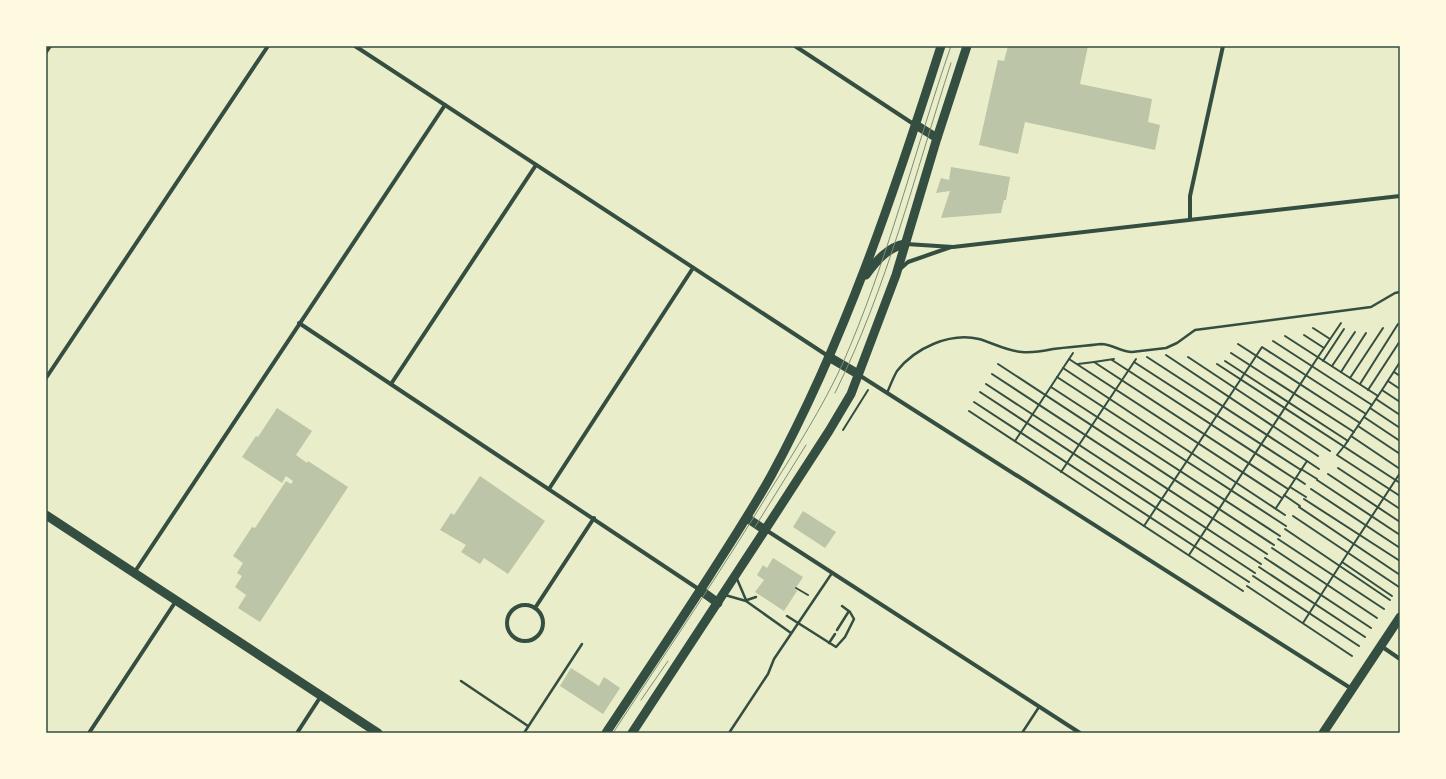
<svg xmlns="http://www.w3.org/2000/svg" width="1446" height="779" font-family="Georgia,serif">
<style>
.building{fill:#bcc5a7}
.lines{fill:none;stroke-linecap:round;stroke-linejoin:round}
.path{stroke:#344e41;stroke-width:2}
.service{stroke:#344e41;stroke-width:2.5}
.minor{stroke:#344e41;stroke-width:4}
.primary{stroke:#344e41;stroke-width:9}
.trunk{stroke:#344e41;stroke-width:9}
.tram{stroke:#7c8e77;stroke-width:1}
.neatline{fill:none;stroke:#344e41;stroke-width:1.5}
</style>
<rect width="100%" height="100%" fill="#e9edc9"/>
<g class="building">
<polygon points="1008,46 1088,46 1080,84 1152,99 1148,122 1160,125 1155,150 1025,122 1018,154 979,145 998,60 1004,61"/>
<polygon points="951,167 1010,177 1006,200 1004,200 1001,213 941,218 950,191 936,193 941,178 949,180"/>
<polygon points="277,408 312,431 296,455 307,463 308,461 348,487 260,622 238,608 246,595 235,587 242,576 237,573 243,563 233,556 252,527 255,528 286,481 291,484 293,481 286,476 282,483 242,457 256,436 258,437"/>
<polygon points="480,476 545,521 508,574 484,558 480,564 461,552 466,545 440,530 451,513 454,515"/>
<polygon points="803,511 836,532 825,548 793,527"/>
<polygon points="773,558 803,577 795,589 797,591 784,611 755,592 764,580 757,575 763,565 767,568"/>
<polygon points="571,668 599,686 604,677 620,688 603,714 560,686"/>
</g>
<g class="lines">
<g class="path">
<polyline points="1313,328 1330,339"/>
<polyline points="1304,335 1324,348"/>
<polyline points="1285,336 1378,396"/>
<polyline points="1273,341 1372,405"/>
<polyline points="1238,344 1360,423"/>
<polyline points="1231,353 1354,432"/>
<polyline points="1166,355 1318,456"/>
<polyline points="1147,357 1307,461"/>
<polyline points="1188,357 1330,451"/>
<polyline points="1318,357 1341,323"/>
<polyline points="1069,359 1282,498"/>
<polyline points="1114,359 1094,362 1288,489"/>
<polyline points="1112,360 1295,479"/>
<polyline points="1225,361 1348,441"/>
<polyline points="1323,361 1344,329"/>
<polyline points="1134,362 1301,470"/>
<polyline points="1400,362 1382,390 1400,402"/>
<polyline points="998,364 1274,545"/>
<polyline points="1078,364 1094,362"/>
<polyline points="1217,364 1400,483"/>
<polyline points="1332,366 1355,332"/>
<polyline points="1063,368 1285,515"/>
<polyline points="1341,372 1366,333"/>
<polyline points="1394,372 1400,376"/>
<polyline points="992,374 1267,554"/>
<polyline points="1057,377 1286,526"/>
<polyline points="1350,378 1383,328"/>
<polyline points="1388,381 1400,389"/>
<polyline points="986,384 1261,564"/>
<polyline points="1360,384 1398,324"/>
<polyline points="1051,387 1280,536"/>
<polyline points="1368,390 1400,341"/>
<polyline points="1382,390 1345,445 1337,455 1400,496"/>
<polyline points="980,392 1255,573"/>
<polyline points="1376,399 1400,415"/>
<polyline points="974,402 1249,582"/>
<polyline points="1370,408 1400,428"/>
<polyline points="969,411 1243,591"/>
<polyline points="1364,417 1400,441"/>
<polyline points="1358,426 1400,454"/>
<polyline points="843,430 868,390"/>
<polyline points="1351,436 1400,469"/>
<polyline points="1015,441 1073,353"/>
<polyline points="1338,468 1400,509"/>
<polyline points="1301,469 1317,479"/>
<polyline points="1061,472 1136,359"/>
<polyline points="1328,474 1400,522"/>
<polyline points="1296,478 1305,484"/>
<polyline points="1317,480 1400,535"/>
<polyline points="1290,487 1306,497"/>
<polyline points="1311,489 1400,548"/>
<polyline points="1284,495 1300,506"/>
<polyline points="1304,499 1400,561"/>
<polyline points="1299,507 1400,575"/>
<polyline points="1276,508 1307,461 1319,469"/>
<polyline points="1293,516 1399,587"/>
<polyline points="1144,526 1262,347 1366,414"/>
<polyline points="1285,529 1390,600"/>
<polyline points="1278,539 1384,609"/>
<polyline points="1272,548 1377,618"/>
<polyline points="1189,555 1318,357"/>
<polyline points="1265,558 1371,628"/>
<polyline points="1342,562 1400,473"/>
<polyline points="1259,567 1365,637"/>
<polyline points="1253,576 1359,646"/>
<polyline points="1247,586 1352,656"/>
<polyline points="796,588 808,595"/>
<polyline points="1303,623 1342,562 1392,596"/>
</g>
<g class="service">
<path d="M887,393C890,386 893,378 897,371C915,348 950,332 979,339C993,343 1007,351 1022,352C1032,353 1043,351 1053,349C1069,347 1085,346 1101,344C1112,344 1121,352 1132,352L1166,348L1177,343L1195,330L1371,307L1395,293L1400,292"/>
<polyline points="737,579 746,600"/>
<polyline points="725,595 746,601 791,633"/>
<polyline points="747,600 756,597"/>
<polyline points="787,616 836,647 845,637 854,619 850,612 842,606"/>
<polyline points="837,630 849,611"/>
<polyline points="829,643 835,634"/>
<polyline points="461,681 528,726"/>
<polyline points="524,733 582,644"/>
<polyline points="729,733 768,674 774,659 832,573"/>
<polyline points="1022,733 1039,707"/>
</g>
<g class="minor">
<polyline points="355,46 828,356"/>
<polyline points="795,46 915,125"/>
<polyline points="46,52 50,46"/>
<polyline points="1190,219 1190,196 1223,46"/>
<polyline points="906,244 953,247 1400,196"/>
<polyline points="900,269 908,262 951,247"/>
<polyline points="299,323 700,590"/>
<polyline points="859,375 1352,689"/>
<polyline points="46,378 268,46"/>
<polyline points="391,384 536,165"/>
<polyline points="549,489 693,268"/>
<polyline points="766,530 1080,733"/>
<polyline points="134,573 445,105"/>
<circle cx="525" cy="623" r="18"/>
<polyline points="535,608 594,518"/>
<polyline points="1381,646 1400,659"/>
<polyline points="89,733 176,601"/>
<polyline points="297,733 321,696"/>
</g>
<g class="primary">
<polyline points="46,515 378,733"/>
<polyline points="1323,733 1400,617"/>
</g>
<g class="trunk">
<polyline points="916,125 937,138"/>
<path d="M866,275C876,261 888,247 905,244"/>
<polyline points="829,357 858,374"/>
<polyline points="747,518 765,530"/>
<polyline points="700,590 718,603"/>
<path d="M606,733C641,680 676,628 710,575C731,542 752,510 771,476C845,340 894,193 941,46"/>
<polyline points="632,733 765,530 829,431 851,394 896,275 937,138 967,46"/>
</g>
<g class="tram">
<path d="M835,393C887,288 915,174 951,63"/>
<polyline points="755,527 806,445"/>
<polyline points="641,700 668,661"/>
<path d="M613,733C666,652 721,572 771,489C796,449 822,408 842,365C888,261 914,152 951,46"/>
</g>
</g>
<rect width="1446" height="779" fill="none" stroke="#fefae0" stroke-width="94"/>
<rect x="47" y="47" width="1352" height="685" class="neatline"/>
</svg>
